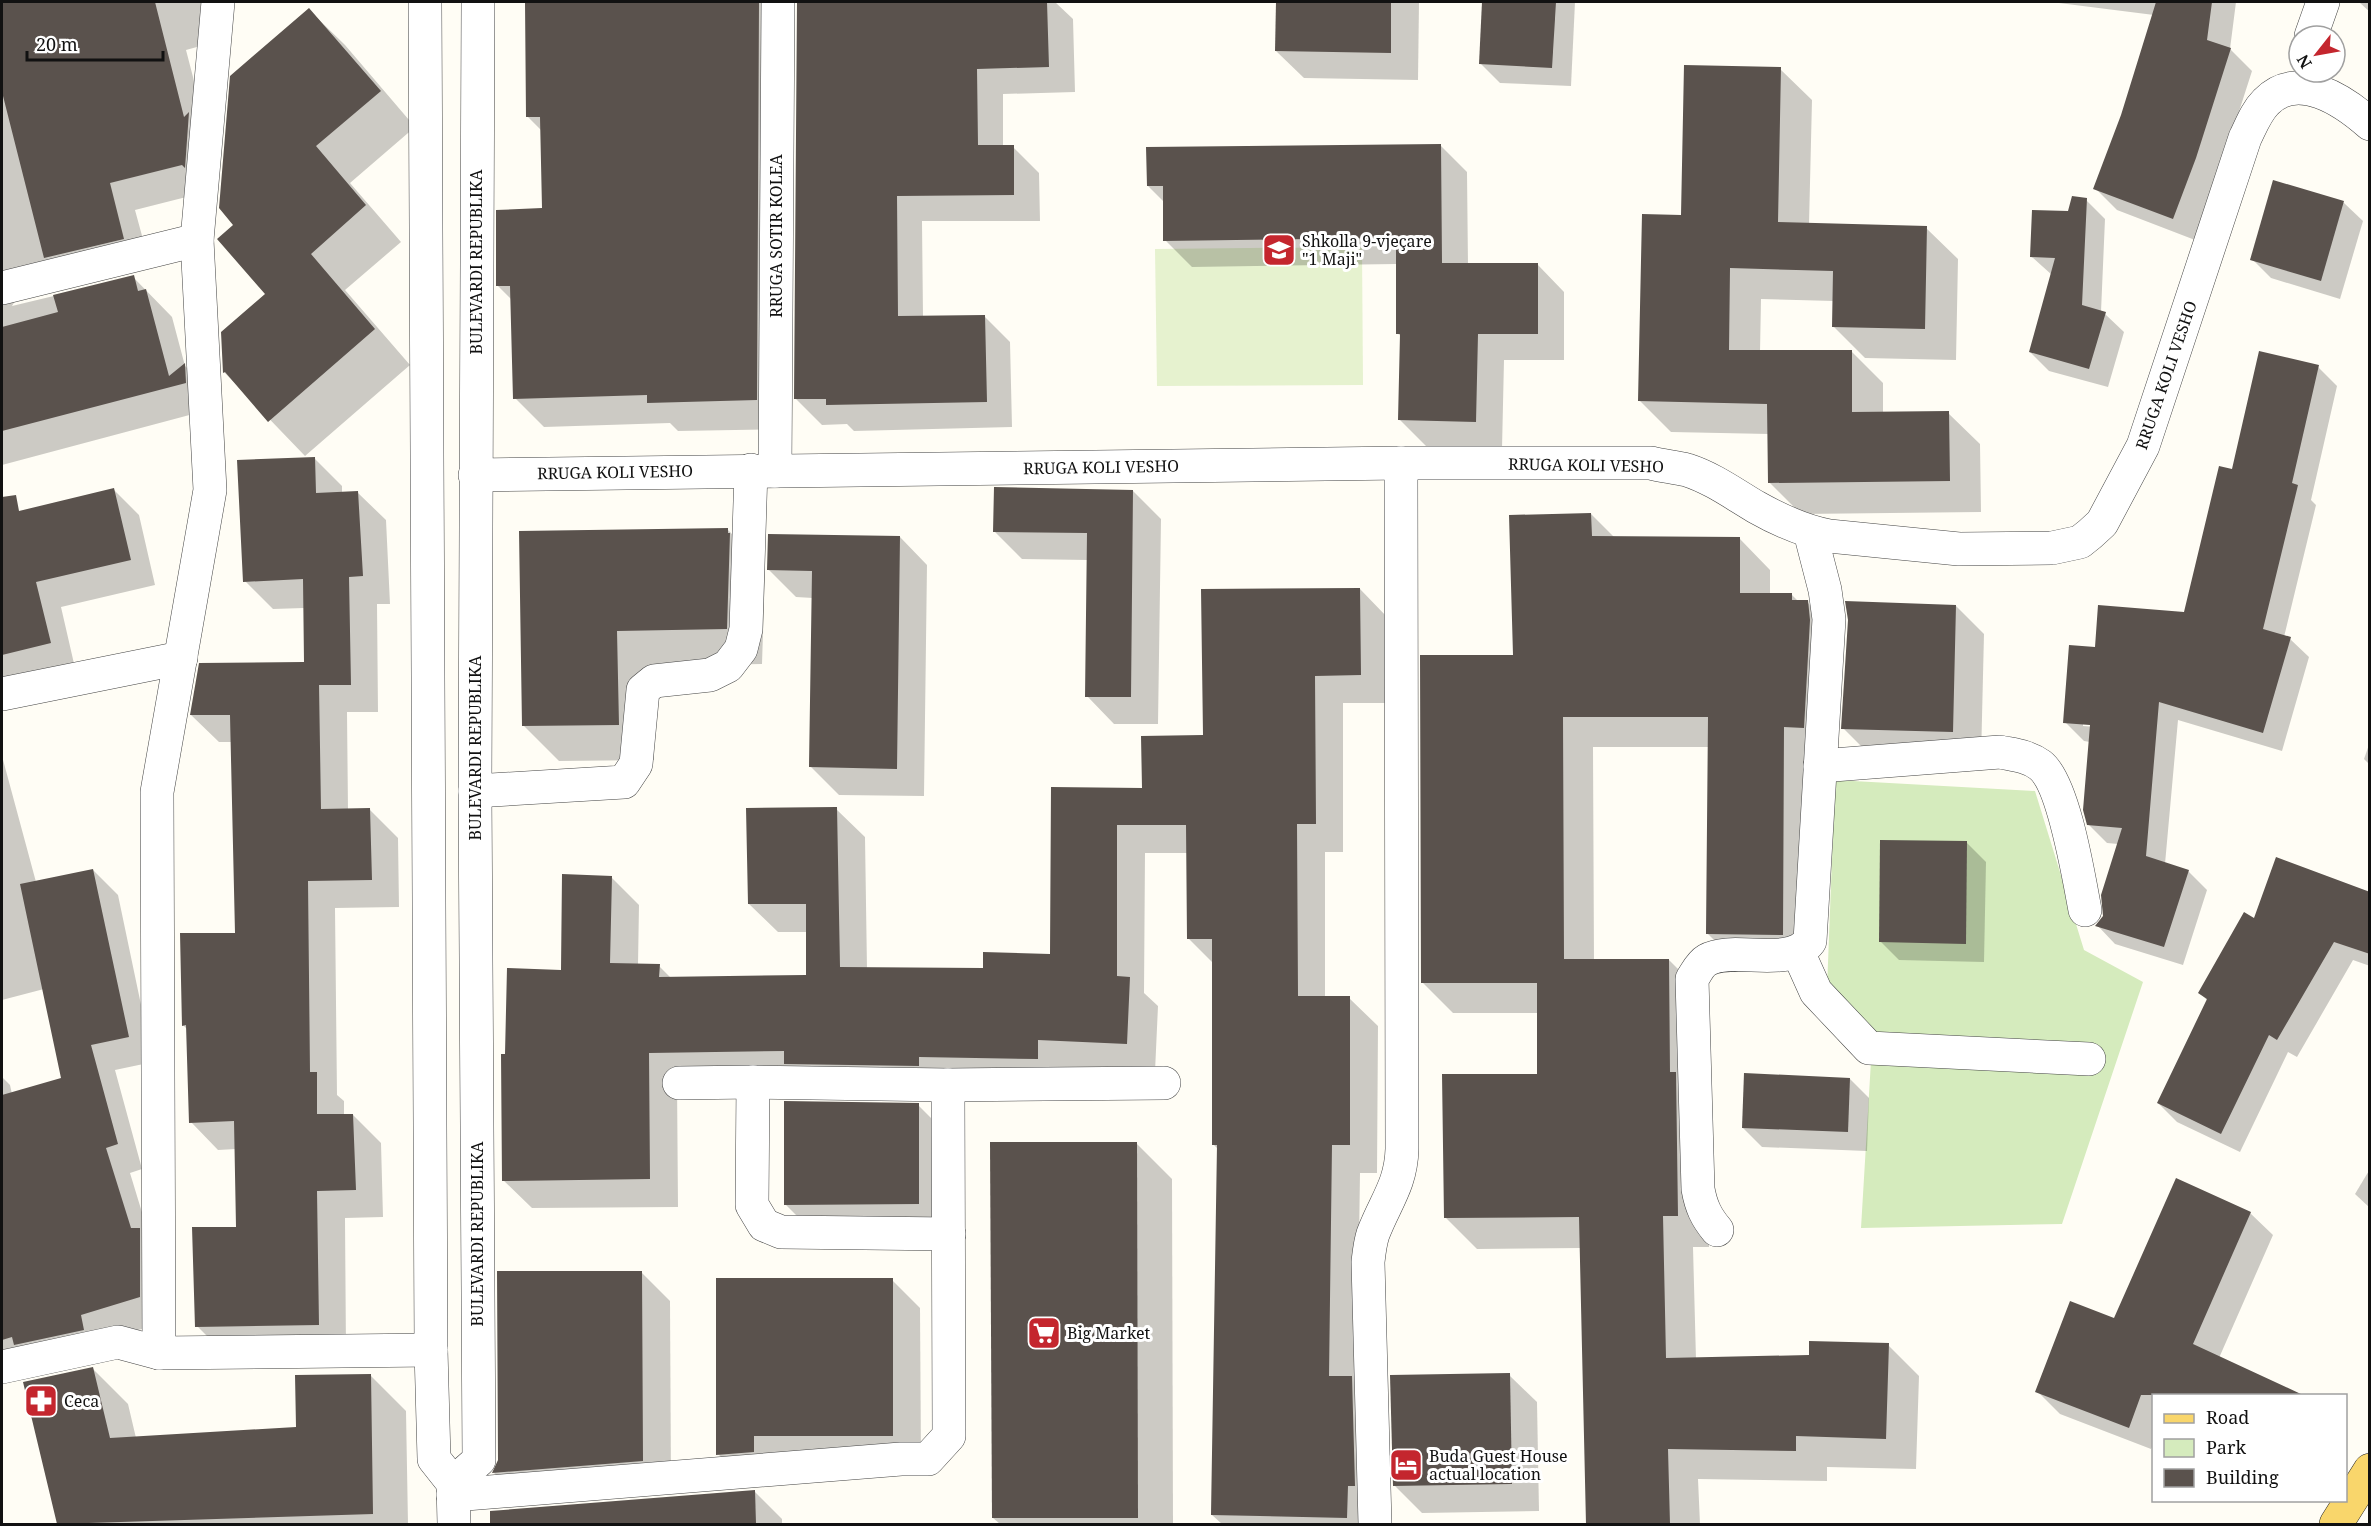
<svg xmlns="http://www.w3.org/2000/svg" width="2371" height="1526" font-family="'Noto Serif',serif">
<style>
.park{fill:#d5ebbd}
.pitch{fill:#e6f2cf}
.shadow{fill:#0003;fill-rule:evenodd}
.building{fill:#5a524d}
.lines{fill:none;stroke-linecap:round;stroke-linejoin:round}
.minor-casing{stroke:#444;stroke-width:34}
.major-casing{stroke:#222;stroke-width:34}
.minor{stroke:#fff;stroke-width:33}
.major{stroke:#f9d66b;stroke-width:33}
.labels{text-anchor:middle;stroke-width:6;stroke-linejoin:round;paint-order:stroke}
.street-label{font-size:16px;fill:#111;stroke:#fff}
.poi-label{font-size:16px;fill:#111;stroke:#fff;text-anchor:start}
</style>
<rect width="100%" height="100%" fill="#fffdf5"/>
<polygon class="park" points="1835,780 2035,791 2084,950 2143,982 2062,1224 1861,1228 1871,1061 1826,1015"/>
<polygon class="pitch" points="1362,247 1363,385 1157,386 1155,249"/>
<g class="shadow">
<polygon points="2,2 203,2 215,42 186,50 207,131 210,191 135,210 150,265 15,301 12,306 133,277 172,317 185,366 211,391 212,409 2,465"/>
<polygon points="526,2 762,2 785,429 678,431 670,423 544,427 515,398 512,300 497,285 543,210 541,130 527,116"/>
<polygon points="798,2 1055,2 1073,19 1075,92 1003,94 1003,147 1013,147 1039,173 1040,221 922,221 923,317 984,316 1010,342 1012,427 854,431 847,424 822,425 796,399"/>
<polygon points="1277,2 1419,2 1418,80 1304,78 1276,51"/>
<polygon points="1483,2 1575,2 1571,86 1500,83 1481,64"/>
<polygon points="2051,2 2236,2 2230,49 2252,71 2217,180 2195,240 2117,210 2095,188 2122,116 2154,15"/>
<polygon points="2361,2 2370,2 2370,12 2360,3"/>
<polygon points="309,10 345,45 415,127 350,183 401,242 345,290 410,365 305,456 224,372 267,294 235,225"/>
<polygon points="1780,69 1812,100 1809,225 1926,228 1958,259 1956,360 1865,358 1834,327 1834,301 1761,299 1760,352 1852,352 1883,383 1883,413 1948,413 1980,444 1981,512 1801,514 1769,482 1769,434 1671,432 1639,400 1683,216"/>
<polygon points="1440,145 1467,172 1468,265 1538,265 1564,292 1564,360 1504,360 1502,449 1426,446 1399,419 1402,337 1397,333 1397,264 1192,267 1165,240 1164,202 1148,186"/>
<polygon points="2274,182 2344,203 2363,221 2340,299 2271,278 2252,259"/>
<polygon points="2086,200 2105,219 2101,312 2105,314 2124,332 2108,387 2049,371 2030,352 2052,275 2031,256 2069,213"/>
<path d="M2318,367L2337,386L2311,500L2316,505L2284,637L2290,639L2309,657L2282,751L2178,720L2165,864L2188,871L2207,890L2183,965L2115,944L2097,925L2104,916L2118,844L2107,843L2088,824L2090,742L2084,741L2065,722L2096,648L2185,614L2233,471ZM2083,723L2098,724L2097,727L2083,726Z"/>
<polygon points="314,458 342,486 342,493 358,493 386,520 390,604 377,604 378,712 347,712 348,810 370,810 398,838 399,907 335,908 337,1095 344,1101 344,1115 353,1115 381,1143 383,1217 345,1218 346,1352 225,1354 197,1326 238,1228 236,1149 218,1150 191,1122 188,1030 183,1025 237,935 232,742 219,742 191,715 305,663 304,608 273,609 245,581"/>
<polygon points="114,490 139,515 155,585 61,607 75,668 2,686 2,516"/>
<polygon points="1133,491 1161,519 1158,724 1114,724 1087,696 1088,560 1022,559 994,531"/>
<polygon points="1591,514 1615,538 1740,539 1770,570 1770,594 1792,595 1799,602 1807,602 1838,633 1813,965 1738,964 1708,934 1709,747 1593,747 1594,961 1669,960 1700,991 1706,1105 1709,1247 1693,1247 1696,1359 1810,1357 1888,1345 1919,1376 1916,1469 1827,1467 1827,1481 1698,1479 1700,1524 1587,1524 1581,1248 1477,1249 1446,1218 1538,1075 1538,1013 1453,1013 1422,982 1514,657"/>
<polygon points="727,529 763,565 765,571 762,664 652,666 654,760 559,761 523,725 520,532"/>
<polygon points="900,537 927,565 924,796 839,795 811,767 813,598 796,597 768,569"/>
<polygon points="1360,589 1388,618 1388,703 1343,703 1343,852 1325,852 1325,997 1349,998 1378,1026 1377,1173 1360,1173 1357,1383 1376,1524 1222,1524 1212,1515 1218,1149 1213,1144 1213,963 1188,938 1188,853 1145,853 1144,993 1158,1006 1155,1072 677,1081 678,1207 532,1208 503,1180 507,1056 562,971 611,877 639,905 638,965 659,966 671,978 807,976 807,932 778,932 749,904 836,809 865,837 867,969 985,969 1051,955 1052,788 1143,789 1204,737"/>
<polygon points="1956,606 1984,634 1981,759 1871,756 1843,728"/>
<polygon points="2370,742 2370,765 2364,759"/>
<polygon points="2,756 36,882 93,870 118,895 153,1062 115,1070 142,1169 130,1173 151,1242 165,1322 2,1371 2,1077 10,1085 12,1094 63,1079 44,989 2,1000"/>
<polygon points="1967,843 1986,862 1984,962 1899,960 1880,941"/>
<polygon points="2370,893 2370,966 2353,960 2297,1057 2288,1052 2240,1152 2177,1122 2158,1103 2208,1001 2200,993 2255,920"/>
<polygon points="1850,1079 1869,1098 1867,1151 1762,1147 1743,1128"/>
<polygon points="918,1105 946,1133 946,1231 813,1232 785,1204"/>
<polygon points="1136,1143 1172,1179 1173,1524 1000,1524 993,1518"/>
<polygon points="2370,1169 2370,1208 2355,1194"/>
<polygon points="2250,1213 2273,1235 2219,1358 2282,1387 2290,1396 2154,1396 2154,1443 2151,1449 2060,1414 2037,1391 2115,1320"/>
<polygon points="642,1273 670,1301 671,1488 522,1500 494,1473"/>
<polygon points="892,1280 920,1308 921,1463 746,1482 718,1454"/>
<polygon points="92,1368 128,1404 136,1438 297,1428 371,1376 406,1411 408,1524 59,1524 24,1383"/>
<polygon points="1509,1375 1537,1402 1539,1511 1422,1513 1394,1485"/>
<polygon points="754,1491 782,1519 782,1524 492,1524 491,1512"/>
</g>
<g class="building">
<polygon points="2,2 155,2 184,117 189,112 185,168 182,165 110,183 124,239 44,258 2,92"/>
<polygon points="525,2 759,2 757,400 647,403 647,395 513,399 510,286 496,286 496,210 542,208 540,117 526,117"/>
<polygon points="797,2 1047,2 1049,67 977,69 978,145 1014,145 1014,195 897,196 898,316 985,315 987,402 826,405 826,399 794,399"/>
<polygon points="1276,2 1391,2 1391,53 1275,51"/>
<polygon points="1482,2 1556,2 1552,68 1479,64"/>
<polygon points="2156,2 2212,2 2207,40 2231,48 2196,158 2173,219 2093,189 2121,115"/>
<polygon points="309,8 381,91 316,146 366,205 311,254 375,329 268,422 225,372 223,373 221,332 265,294 217,239 233,225 219,208 230,76"/>
<polygon points="1684,65 1781,67 1778,222 1927,226 1925,329 1832,327 1833,271 1730,268 1729,350 1852,350 1852,412 1949,411 1950,481 1768,483 1767,404 1638,401 1642,214 1681,215"/>
<polygon points="1441,144 1442,263 1538,263 1538,334 1478,334 1476,422 1398,420 1400,334 1396,334 1396,238 1163,241 1163,186 1147,186 1146,147"/>
<polygon points="2273,180 2344,201 2321,281 2250,260"/>
<polygon points="2072,196 2087,198 2082,305 2106,312 2089,369 2029,352 2055,258 2030,257 2032,210 2068,211"/>
<polygon points="134,275 138,291 146,289 169,376 185,363 186,383 2,431 2,327 58,312 53,295"/>
<polygon points="2259,351 2319,365 2292,483 2298,485 2263,629 2291,637 2263,733 2159,702 2146,856 2189,870 2164,947 2095,926 2103,916 2101,895 2122,828 2087,825 2083,810 2090,725 2063,723 2069,645 2095,647 2098,605 2184,612 2219,466 2232,469"/>
<polygon points="315,457 316,493 358,491 363,576 349,577 351,685 319,685 321,809 370,808 372,880 308,881 310,1072 317,1072 317,1114 353,1114 356,1190 317,1191 319,1325 195,1327 192,1227 236,1227 234,1121 189,1123 186,1025 182,1026 180,933 235,933 230,715 190,715 199,663 304,662 303,579 243,582 237,460"/>
<polygon points="994,487 1133,490 1131,697 1085,697 1087,533 993,532"/>
<polygon points="114,488 131,560 36,582 51,643 2,655 2,497 16,495 19,511"/>
<polygon points="1591,513 1592,536 1740,537 1740,593 1792,593 1792,600 1808,600 1810,620 1804,728 1784,727 1783,935 1706,934 1708,717 1563,717 1564,959 1669,959 1670,1072 1676,1072 1678,1216 1663,1216 1666,1358 1809,1355 1809,1341 1889,1343 1886,1439 1796,1436 1796,1451 1668,1449 1670,1524 1586,1524 1579,1217 1444,1218 1442,1074 1537,1074 1537,983 1421,983 1420,655 1513,655 1509,515"/>
<polygon points="728,528 728,533 730,533 727,629 617,631 619,725 522,726 519,531"/>
<polygon points="768,534 900,536 897,769 809,767 812,571 767,570"/>
<polygon points="1360,588 1361,675 1315,676 1316,824 1297,824 1298,996 1350,996 1350,1145 1332,1145 1329,1376 1352,1376 1355,1486 1348,1486 1347,1518 1211,1515 1217,1145 1212,1145 1212,939 1187,939 1186,825 1117,825 1117,976 1130,977 1127,1044 1038,1040 1038,1059 919,1057 919,1066 784,1064 784,1051 649,1053 650,1179 502,1181 501,1054 505,1054 507,968 561,970 562,874 612,876 610,963 660,964 659,977 806,975 806,904 748,904 746,808 837,807 840,967 983,968 983,952 1050,954 1051,787 1142,788 1141,736 1203,735 1201,589"/>
<polygon points="1845,601 1956,605 1953,732 1841,729 1848,620"/>
<polygon points="1880,840 1967,841 1966,944 1879,942"/>
<polygon points="2276,857 2370,892 2370,954 2334,942 2277,1040 2269,1035 2221,1134 2157,1103 2207,999 2198,993 2244,912 2254,918"/>
<polygon points="93,869 129,1037 91,1045 118,1144 106,1148 131,1228 140,1228 140,1297 81,1315 84,1330 14,1345 12,1337 2,1340 2,1095 61,1078 20,884"/>
<polygon points="1744,1073 1850,1078 1848,1132 1742,1128"/>
<polygon points="784,1101 919,1103 919,1204 784,1205"/>
<polygon points="990,1142 1137,1142 1138,1518 992,1518"/>
<polygon points="2176,1178 2251,1212 2193,1344 2303,1395 2141,1395 2129,1428 2035,1392 2070,1301 2114,1318"/>
<polygon points="497,1271 642,1271 643,1461 492,1473 498,1460"/>
<polygon points="716,1278 893,1278 893,1436 754,1436 754,1452 716,1455"/>
<polygon points="93,1367 110,1438 296,1427 295,1375 371,1374 373,1514 57,1524 23,1382"/>
<polygon points="1510,1373 1512,1484 1393,1486 1390,1375"/>
<polygon points="755,1490 756,1524 490,1524 490,1511"/>
</g>
<g class="lines">
<defs>
<g id="minor">
<polyline points="425,2 431,1350 434,1459 453,1483 454,1524"/>
<polyline points="2311,36 2323,2"/>
<polyline points="2,288 197,240"/>
<polyline points="775,471 778,2"/>
<path d="M475,475L1401,463H1651C1662,466 1675,467 1687,470C1712,478 1734,494 1756,507C1779,520 1804,531 1829,536L1959,549L2052,548L2080,542L2090,534L2102,523L2143,446L2245,138C2251,126 2256,112 2266,102C2297,69 2344,101 2370,124"/>
<polyline points="2,694 181,658"/>
<path d="M1820,766L2000,752C2014,755 2028,756 2040,765C2064,783 2079,879 2085,910"/>
<polyline points="475,791 624,782 636,764 643,690 654,681 710,675 728,666 741,649 746,629 751,470"/>
<polyline points="1798,952 1816,992 1869,1048 2089,1059"/>
<polyline points="753,1082 752,1205 764,1225 781,1232 949,1234"/>
<polyline points="679,1083 753,1082 948,1085 1164,1083"/>
<path d="M1717,1230C1706,1217 1701,1206 1698,1189L1692,979C1696,973 1700,964 1707,960C1733,945 1789,969 1810,941L1829,619L1825,590L1810,532"/>
<polyline points="159,1353 157,792 210,490 197,240 218,2"/>
<polyline points="2,1367 118,1342 159,1353 431,1350"/>
<polyline points="453,1483 479,1460 475,791 478,2"/>
<polyline points="453,1495 901,1459 928,1459 949,1436 948,1085"/>
<path d="M1375,1524L1368,1262C1369,1253 1370,1243 1373,1234C1385,1202 1401,1185 1402,1149L1401,463"/>
</g>
<polyline id="major" points="2336,1524 2370,1470"/>
</defs>
<use href="#minor" class="minor-casing"/>
<use href="#major" class="major-casing"/>
<use href="#minor" class="minor"/>
<use href="#major" class="major"/>
</g>
<defs>
<symbol id="school-square" viewBox="-11 -11 22 22"><rect x="-9" y="-9" width="18" height="18" rx="4" fill="#c4262e" stroke="#fff"/><path d="M0-5L7-2L0 1L-7-2ZM-4 1L0 2.5L4 1V4Q0 6-4 4Z" fill="#fff"/></symbol>
<symbol id="supermarket-square" viewBox="-11 -11 22 22"><rect x="-9" y="-9" width="18" height="18" rx="4" fill="#c4262e" stroke="#fff"/><path d="M-6-5.5h2.5l.6 2H6L4.5 2H-2.5L-4.4-4H-6ZM-1.5 3.2a1.3 1.3 0 1 0 .1 0ZM3 3.2a1.3 1.3 0 1 0 .1 0Z" fill="#fff"/></symbol>
<symbol id="pharmacy-square" viewBox="-11 -11 22 22"><rect x="-9" y="-9" width="18" height="18" rx="4" fill="#c4262e" stroke="#fff"/><path d="M-2-6h4v4h4v4h-4v4h-4v-4h-4v-4h4Z" fill="#fff"/></symbol>
<symbol id="hotel-square" viewBox="-11 -11 22 22"><rect x="-9" y="-9" width="18" height="18" rx="4" fill="#c4262e" stroke="#fff"/><path d="M-6-4.5h1.5V1H6V5H4.5V3h-9V5H-6ZM-4 0a1.8 1.8 0 1 1 3.6 0ZM.5 0V-2.5h3Q6-2.5 6 0Z" fill="#fff"/></symbol>
</defs>
<g fill-rule="evenodd">
<use href="#school-square" x="1260" y="231" width="38" height="38"/>
<use href="#supermarket-square" x="1025" y="1314" width="38" height="38"/>
<use href="#pharmacy-square" x="22" y="1382" width="38" height="38"/>
<use href="#hotel-square" x="1387" y="1446" width="38" height="38"/>
</g>
<g class="labels">
<g class="street-label">
<text transform="translate(776 236) rotate(-90)" y="6">RRUGA SOTIR KOLEA</text>
<text transform="translate(476 262) rotate(-90)" y="6">BULEVARDI REPUBLIKA</text>
<text transform="translate(2166 375) rotate(-71)" y="6">RRUGA KOLI VESHO</text>
<text transform="translate(1586 465) rotate(1)" y="6">RRUGA KOLI VESHO</text>
<text transform="translate(1101 467) rotate(-1)" y="6">RRUGA KOLI VESHO</text>
<text transform="translate(615 472) rotate(-1)" y="6">RRUGA KOLI VESHO</text>
<text transform="translate(475 748) rotate(-90)" y="6">BULEVARDI REPUBLIKA</text>
<text transform="translate(477 1234) rotate(-90)" y="6">BULEVARDI REPUBLIKA</text>
</g>
<g class="poi-label">
<text x="1302" y="247">Shkolla 9-vjeçare<tspan x="1302" dy="18">"1 Maji"</tspan></text>
<text x="1067" y="1339">Big Market</text>
<text x="64" y="1407">Ceca</text>
<text x="1429" y="1462">Buda Guest House<tspan x="1429" dy="18">actual location</tspan></text>
</g>
</g>
<rect width="2371" height="1526" fill="none" stroke="#111111" stroke-width="6"/>
<rect x="2152" y="1394" width="195" height="108" fill="#ffffff" stroke="#a0a0a0" stroke-width="1.5"/>
<rect x="2164" y="1414" width="30" height="9" fill="#f9d66b" stroke="#a0a0a0" stroke-width="1.5"/>
<text x="2206" y="1424" font-size="18" fill="#111111">Road</text>
<rect x="2164" y="1439" width="30" height="18" fill="#d5ebbd" stroke="#a0a0a0" stroke-width="1.5"/>
<text x="2206" y="1454" font-size="18" fill="#111111">Park</text>
<rect x="2164" y="1469" width="30" height="18" fill="#5a524d" stroke="#a0a0a0" stroke-width="1.5"/>
<text x="2206" y="1484" font-size="18" fill="#111111">Building</text>
<g transform="translate(2317 54) rotate(239)"><circle r="28" fill="#ffffff" stroke="#a0a0a0" stroke-width="1.5"/>
<path d="M0-4.5L10 22L0 15L-10 22Z" fill="#c4262e"/>
<text y="-9" font-size="16" font-weight="bold" text-anchor="middle" fill="#111111">N</text>
</g>
<path d="M27 51v9h136v-9" fill="none" stroke="#111111" stroke-width="3"/>
<text x="36" y="51" font-size="18" fill="#111111" stroke="#ffffff" stroke-width="4.5" paint-order="stroke">20 m</text>
</svg>
